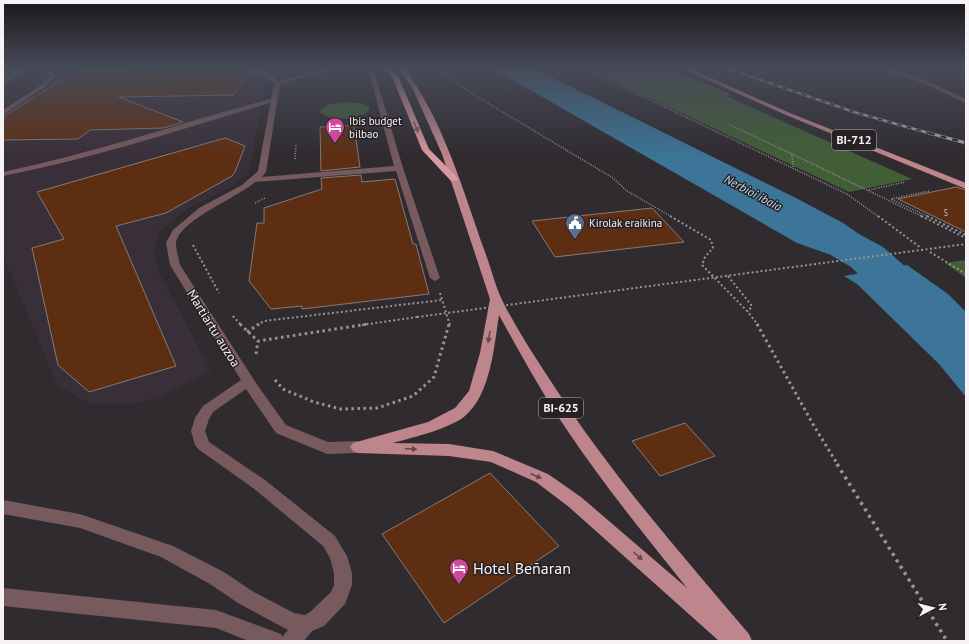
<svg xmlns="http://www.w3.org/2000/svg" width="969" height="644" font-family="'PT Sans',sans-serif">
<style>
.built{fill:#392f38}
.green{fill:#415e36}
.forest{fill:#4d6f41}
.water{fill:#3c7597}
.lines{fill:none;stroke-linecap:round;stroke-linejoin:round}
.river{fill:#3c7597;fill-rule:evenodd}
.building{fill:#5e2e12;stroke:#837c78}
.path-far3{stroke:#989497;stroke-width:1.5;stroke-dasharray:1 1.5;stroke-linecap:butt}
.path-far2{stroke:#989497;stroke-width:2;stroke-dasharray:2 2.5;stroke-linecap:butt}
.path-far1{stroke:#989497;stroke-width:3;stroke-dasharray:2.5 3.5;stroke-linecap:butt}
.path{stroke:#989497;stroke-width:3.5;stroke-dasharray:3 4.5;stroke-linecap:butt}
.lane{fill:#765a5d;fill-rule:evenodd}
.street{fill:#765a5d;fill-rule:evenodd}
.primary{fill:#be868c;fill-rule:evenodd}
.highway{fill:#da989e;fill-rule:evenodd}
.rail-far1-casing{stroke:#a9a5a9;stroke-width:2.5}
.rail-casing{stroke:#a9a5a9;stroke-width:3}
.rail-far1{stroke:#262125;stroke-width:1.5;stroke-dasharray:5;stroke-linecap:butt}
.rail{stroke:#262125;stroke-width:2;stroke-dasharray:6;stroke-linecap:butt}
.path-bridge{stroke:#989497;stroke-width:2;stroke-dasharray:2 2.5;stroke-linecap:butt}
.oneway{fill:#77575b}
.oneway2{fill:#63494e}
.labels{text-anchor:middle;stroke-width:3;stroke-linejoin:round;paint-order:stroke}
.far-number-label{font-size:9px;fill:#d0c1bc}
.far-poi-label{font-size:11px;fill:#f6f2f5;stroke:#262125;text-anchor:start}
.shield{fill:#262125;stroke:#b8b3b7;stroke-width:1}
.shield-label{font-size:12px;font-weight:bold;fill:#f6f2f5}
.far-water-label{font-size:12px;font-style:italic;fill:#bfdef3;stroke:#262125}
.street-label{font-size:13px;fill:#f6f2f5;stroke:#262125}
.near-poi-label{font-size:16px;fill:#f6f2f5;stroke:#262125;text-anchor:start}
</style>
<rect width="100%" height="100%" fill="#2f2b2f"/>
<polygon class="built" points="75,68 225,68 255,76 265,83 249,174 230,187 186,210 158,233 154,251 158,270 211,371 158,397 132,404 90,404 57,385 3,255 3,115"/>
<g class="green">
<polygon points="586,68 662,68 685,77 690,76 732,95 726,96 912,179 849,192"/>
<path d="M345,102L360,103L369,106V110C360,120 330,122 320,112L321,109L330,104Z"/>
<polygon points="966,260 966,278 945,263"/>
</g>
<polygon class="forest" points="3,68 28,68 3,86"/>
<g class="water">
<polygon points="492,68 533,68 794,197 843,223 881,249 828,254 797,243"/>
<polygon points="907,265 948,294 966,312 966,397 939,364 857,284 844,276"/>
</g>
<g class="lines">
<polygon class="river" points="794,204 808,207 883,247 966,320 966,366 947,361 851,267 780,225 774,216 780,207"/>
</g>
<g class="building">
<polygon points="173,68 242,68 251,73 233,95 119,97 183,122 163,128 90,130 78,139 3,140 3,117 74,72 173,70"/>
<polygon points="354,125 360,167 321,171 320,127"/>
<polygon points="225,138 245,146 235,172 232,176 166,213 116,226 176,366 89,392 58,365 32,248 64,239 37,192"/>
<polygon points="361,175 362,182 395,179 413,244 416,244 429,294 302,309 302,306 271,309 249,281 257,223 264,223 264,208 322,189 321,178"/>
<polygon points="956,187 966,190 966,232 898,199"/>
<polygon points="652,208 684,242 555,257 532,221"/>
<polygon points="685,423 715,456 660,476 632,441"/>
<polygon points="490,473 559,546 444,623 382,534"/>
</g>
<g class="lines">
<g class="path-far3">
<polyline points="436,68 471,93 613,178 627,191 672,217"/>
<polyline points="583,68 847,194 879,217"/>
<polyline points="730,125 792,154"/>
<polyline points="295,159 296,144"/>
<polyline points="793,167 792,154 923,217"/>
<polyline points="869,190 905,182"/>
<polyline points="929,191 891,199 929,217"/>
<polyline points="255,203 265,198"/>
</g>
<g class="path-far2">
<polyline points="670,216 711,240 713,248 705,257 702,265 748,312 758,325"/>
<polyline points="878,216 921,248"/>
<polyline points="921,216 966,238"/>
<polyline points="927,216 966,235"/>
<polyline points="193,245 219,293"/>
<polyline points="930,252 966,274"/>
<polyline points="728,276 752,306 748,312"/>
<polyline points="440,293 450,325"/>
<polyline points="233,316 241,325"/>
<polyline points="257,325 264,321 442,300"/>
<polyline points="362,325 417,317"/>
</g>
<g class="path-far1">
<polyline points="240,324 258,341 368,324"/>
<polyline points="757,324 814,426 838,465"/>
<polyline points="247,332 259,324"/>
<polyline points="256,354 258,341"/>
<polyline points="275,380 283,389 314,402 341,409 377,408 413,396 434,377 449,324"/>
</g>
<polyline class="path" points="837,464 947,641"/>
<path class="lane" d="M274,98L277,100L276,101C187,128 95,158 3,176V172C95,153 183,122 274,98Z"/>
<g class="street">
<polygon points="41,68 50,69 56,76 45,87 3,115 3,110 41,85 50,76"/>
<path d="M243,68C256,68 270,70 278,81L328,68H339L280,84L266,172L262,177L394,166L369,72L365,68H371L374,71L403,168L440,278L435,281L430,278L396,171L255,182C239,197 177,221 176,244C176,250 179,259 180,265L258,386L286,425L328,442L358,441L363,443L366,447L363,451L358,453L327,454L276,433L246,389L213,412L209,419L205,431L209,442L265,480L335,536L347,556L352,573V585L345,604L324,626L312,631L304,641H249L216,628L3,606V588L216,610L281,634L282,637L288,630L238,603L210,584L161,557L80,528L3,514V500L80,514L173,546L224,572L252,591L294,613L305,615L310,612L331,592L334,585V573L330,558L323,546L253,488L198,449L195,445L191,431L195,418L203,406L241,380L170,265L166,243L173,230L199,208L242,185L258,171L274,83L265,76Z"/>
<path d="M878,68C905,68 941,88 966,99V103L922,83Z"/>
</g>
<g class="primary">
<path d="M398,68H404C444,121 463,191 485,252C491,268 495,285 502,300C516,328 534,356 552,383C610,473 680,553 749,634L752,641H719L569,507L536,482L491,462L449,456L358,453L353,451L350,447L353,443L428,422L455,408L469,391L480,353L490,299L442,154L412,87ZM499,315C521,355 543,395 569,433C605,486 646,537 687,588L581,497L548,474L493,451L449,444L393,443C414,437 449,429 465,416C491,394 494,346 499,315Z"/>
<polygon points="681,68 689,68 790,113 966,183 966,189 786,115"/>
</g>
<polygon class="highway" points="384,68 390,68 399,78 429,149 457,177 458,179 457,181 451,181 422,150 393,79"/>
<defs>
<polyline id="rail-far1" points="726,68 854,112 932,134"/>
<polyline id="rail" points="929,133 966,143"/>
</defs>
<use href="#rail-far1" class="rail-far1-casing"/>
<use href="#rail" class="rail-casing"/>
<use href="#rail-far1" class="rail-far1"/>
<use href="#rail" class="rail"/>
<polyline class="path-bridge" points="417,317 966,244"/>
</g>
<defs><path id="oneway-solid" d="M-6-.8H1V-3.2L6.5 0L1 3.2V.8H-6Z"/></defs>
<use class="oneway" href="#oneway-solid" transform="translate(416 127) rotate(67)"/>
<g class="oneway2">
<use href="#oneway-solid" transform="translate(489 337) rotate(100)"/>
<use href="#oneway-solid" transform="translate(411 449) rotate(2)"/>
<use href="#oneway-solid" transform="translate(536 476) rotate(25)"/>
<use href="#oneway-solid" transform="translate(638 556) rotate(42)"/>
</g>
<linearGradient id="sky" x2="0" y2="1"><stop stop-color="#1a181a"/><stop offset="0.43" stop-color="#474a58"/><stop offset="1" stop-color="#474a58" stop-opacity="0"/></linearGradient>
<rect width="969" height="158" fill="url(#sky)"/>
<defs>
<symbol id="hotel-pin" viewBox="-11 -11 22 30"><path d="M0 17L-7.5 6A9.5 9.5 0 1 1 7.5 6Z" fill="#d1479c" stroke="#262125"/><path d="M-6-4.5h1.5V1H6V5H4.5V3h-9V5H-6ZM-4 0a1.8 1.8 0 1 1 3.6 0ZM.5 0V-2.5h3Q6-2.5 6 0Z" fill="#fff"/></symbol>
<symbol id="civic-pin" viewBox="-11 -11 22 30"><path d="M0 17L-7.5 6A9.5 9.5 0 1 1 7.5 6Z" fill="#5c6f8a" stroke="#262125"/><path d="M-.6-6.5H3V-4.5H.6V-3L4-1V1h2V6H-6V1h2V-1L-.6-3ZM-1.2 2.5V6h2.4V2.5Z" fill="#fff"/></symbol>
</defs>
<g fill-rule="evenodd">
<use href="#hotel-pin" x="324" y="116" width="22" height="30"/>
<use href="#civic-pin" x="564" y="212" width="22" height="30"/>
<use href="#hotel-pin" x="448" y="557" width="22" height="30"/>
</g>
<g class="labels">
<g class="far-number-label">
<text x="946" y="216">5</text>
</g>
<g class="far-poi-label">
<text x="349" y="125">Ibis budget<tspan x="349" dy="13">bilbao</tspan></text>
<text x="589" y="227">Kirolak eraikina</text>
</g>
<g class="shield">
<rect x="832" y="130" width="44" height="20" rx="3"/>
<rect x="539" y="398" width="44" height="20" rx="3"/>
</g>
<g class="shield-label">
<text x="854" y="144">BI-712</text>
<text x="561" y="412">BI-625</text>
</g>
<g class="far-water-label">
<text transform="translate(753 193) rotate(28)" y="4">Nerbioi ibaia</text>
</g>
<g class="street-label">
<text transform="translate(214 328) rotate(58)" y="5">Martiartu auzoa</text>
</g>
<g class="near-poi-label">
<text x="473" y="574">Hotel Beñaran</text>
</g>
</g>
<rect width="969" height="644" fill="none" stroke="#f6f2f5" stroke-width="8"/>
<g transform="translate(933 608) rotate(83)" stroke="#262125" stroke-width="3" paint-order="stroke">
<path d="M0-3L7 15L0 10L-7 15Z" fill="#f6f2f5"/>
<text y="-6" font-size="11" font-weight="bold" text-anchor="middle" fill="#f6f2f5">N</text>
</g>
</svg>
